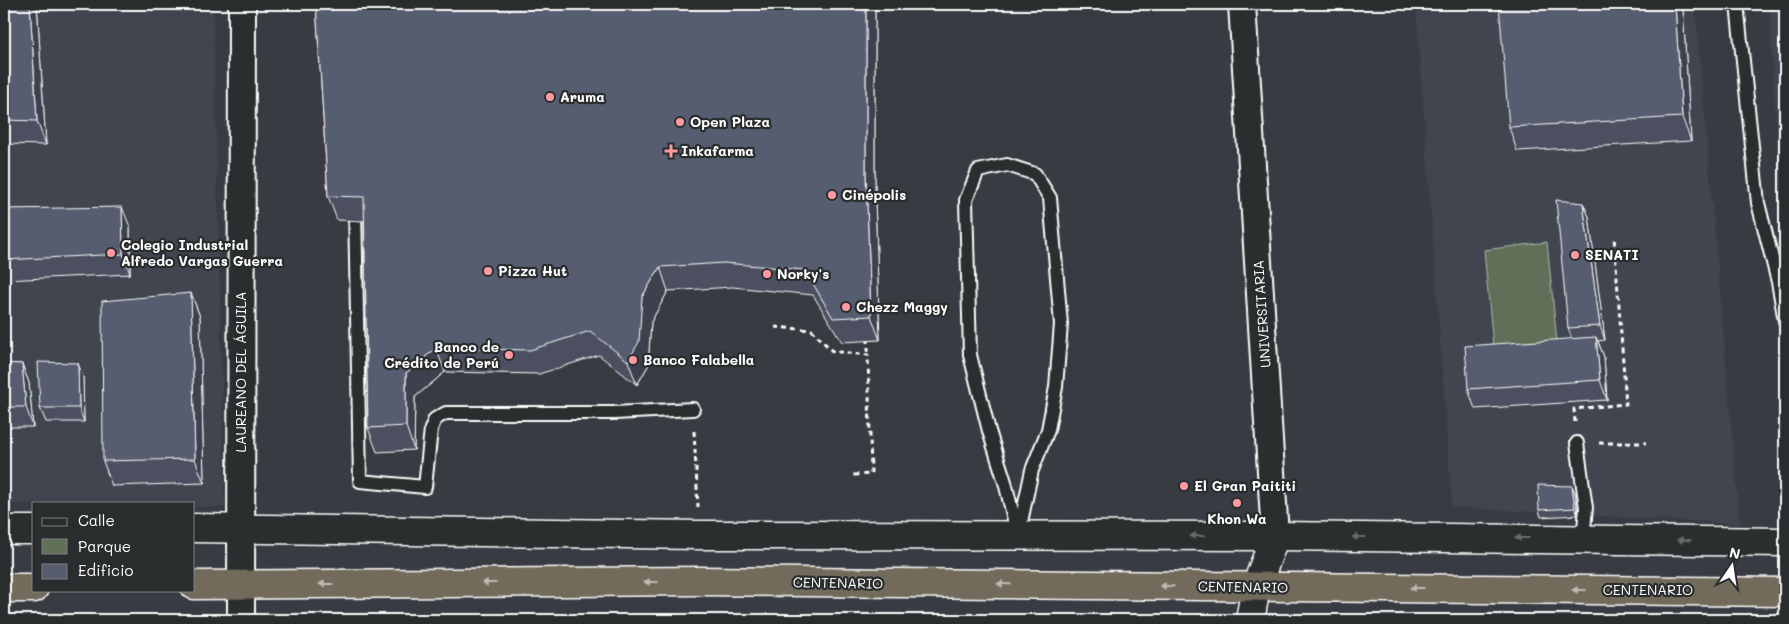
<svg xmlns="http://www.w3.org/2000/svg" width="1789" height="624" font-family="Mali,sans-serif">
<style>
.built{fill:#414550}
.green{fill:#617058;stroke:#b0b8ac}
.lines{fill:none;stroke-linecap:round;stroke-linejoin:round}
.lane-casing{stroke:#fff;stroke-width:16}
.street-casing{stroke:#fff;stroke-width:30}
.secondary-casing{stroke:#fff;stroke-width:31}
.highway-casing{stroke:#fff;stroke-width:31}
.path{stroke:#fff;stroke-width:3;stroke-dasharray:5 4;stroke-linecap:butt}
.lane{stroke:#2a2d2e;stroke-width:12}
.street{stroke:#2a2d2e;stroke-width:26}
.secondary{stroke:#2a2d2e;stroke-width:28}
.highway{stroke:#726b5a;stroke-width:28}
.wall{fill:#4b505f;stroke:#fff}
.shaded-wall{fill:#3d414e;stroke:#fff}
.building{fill:#575d6f;stroke:#fff}
.oneway{fill:#6a6c6d}
.oneway2{fill:#c0bcb5}
.poi-dot{fill:#ff9aa2;stroke:#2a2d2e;stroke-width:2}
.labels{text-anchor:middle;stroke-width:4.5;stroke-linejoin:round;paint-order:stroke}
.poi-label{font-size:14px;font-weight:bold;fill:#fff;stroke:#2a2d2e;text-anchor:start}
.street-label{font-size:14px;fill:#fff;stroke:#2a2d2e}
</style>
<rect width="100%" height="100%" fill="#383b42"/>
<filter id="ink" filterUnits="userSpaceOnUse"><feTurbulence type="fractalNoise" baseFrequency=".02" numOctaves="2"/><feDisplacementMap in="SourceGraphic" scale="10" xChannelSelector="R" yChannelSelector="G"/><feConvolveMatrix kernelMatrix="1 2 1 2 8 2 1 2 1" color-interpolation-filters="sRGB"/></filter>
<g filter="url(#ink)">
<g class="built">
<polygon points="4,4 213,4 225,507 194,507 194,503 4,504"/>
<polygon points="1416,4 1695,4 1740,524 1452,507"/>
<polygon points="1769,4 1785,4 1785,243 1783,242"/>
</g>
<polygon class="green" points="1547,242 1558,352 1494,357 1484,250"/>
<g class="lines">
<defs>
<g id="lane">
<polyline points="1737,4 1758,203 1778,282 1785,321"/>
<polygon points="1007,165 1035,174 1050,198 1061,324 1056,387 1048,430 1032,470 1018,536 1005,482 989,431 970,355 966,200 978,171"/>
<polyline points="355,205 360,481 425,487 431,429 435,419 446,413 614,413 693,409"/>
<polyline points="1577,443 1586,508 1583,539"/>
</g>
<g id="street">
<polyline points="1242,4 1275,536"/>
<polyline points="241,620 242,4"/>
</g>
<g id="secondary">
<polyline points="194,528 699,535 1275,536 1785,542"/>
<polyline points="4,530 34,530"/>
<polyline points="1250,620 1256,587 1275,536"/>
</g>
<g id="highway">
<polyline points="194,585 700,581 1785,592"/>
<polyline points="4,588 34,588"/>
</g>
</defs>
<use href="#lane" class="lane-casing"/>
<use href="#street" class="street-casing"/>
<use href="#secondary" class="secondary-casing"/>
<use href="#highway" class="highway-casing"/>
<g class="path">
<polyline points="775,327 812,330 832,351 868,355 871,474 851,475"/>
<polyline points="868,338 868,355"/>
<polyline points="1575,422 1574,409 1626,404 1614,236"/>
<polyline points="694,431 698,507"/>
<polyline points="1599,443 1646,443"/>
</g>
<use href="#lane" class="lane"/>
<use href="#street" class="street"/>
<use href="#secondary" class="secondary"/>
<use href="#highway" class="highway"/>
</g>
<g class="wall">
<polygon points="4,4 37,4 46,145 4,144"/>
<polygon points="316,4 875,4 875,199 880,340 842,342 813,295 733,287 668,291 651,322 648,366 637,385 599,355 539,374 445,372 415,397 414,450 377,452 368,428 364,221 337,220 328,196"/>
<polygon points="1683,10 1691,141 1517,151 1509,127"/>
<polygon points="1583,203 1589,217 1605,340 1598,341 1604,357 1607,400 1475,409 1468,389 1572,339 1568,328"/>
<polygon points="4,209 130,227 130,274 4,280"/>
<polygon points="191,293 200,317 204,483 112,486 103,461"/>
<polygon points="4,363 22,364 29,383 33,427 4,427"/>
<polygon points="83,377 84,422 46,422 40,408"/>
<polygon points="1572,486 1575,493 1578,515 1541,517 1539,510"/>
</g>
<g class="shaded-wall">
<polygon points="30,4 37,4 46,145 37,121"/>
<polygon points="866,4 875,4 875,199 880,340 871,316 866,175"/>
<polygon points="1675,4 1680,4 1683,10 1691,141 1682,117"/>
<polygon points="1583,203 1589,217 1605,340 1600,326"/>
<polygon points="122,207 130,227 130,274 123,254"/>
<polygon points="660,267 668,291 651,322 648,366 637,385 628,361 642,297"/>
<polygon points="191,293 200,317 204,483 195,459"/>
<polygon points="1596,337 1604,357 1607,400 1600,380"/>
<polygon points="436,348 445,372 415,397 414,450 406,426 406,373"/>
<polygon points="78,363 83,377 84,422 79,408"/>
<polygon points="22,364 29,383 33,427 26,407"/>
<polygon points="1572,486 1575,493 1578,515 1575,508"/>
</g>
<g class="building">
<polygon points="4,4 30,4 37,121 4,120"/>
<polygon points="316,4 866,4 866,175 871,316 833,318 805,270 724,263 660,267 642,297 639,342 628,361 590,331 530,350 436,348 406,373 406,426 368,428 364,197 328,196"/>
<polygon points="1499,4 1675,4 1682,117 1509,127"/>
<polygon points="1556,200 1583,203 1600,326 1568,328"/>
<polygon points="122,207 123,254 4,260 4,209"/>
<polygon points="191,293 195,459 103,461 102,301"/>
<polygon points="1596,337 1600,380 1468,389 1465,346"/>
<polygon points="38,362 78,363 79,408 40,408"/>
<polygon points="4,363 22,364 26,407 4,407"/>
<polygon points="1538,485 1572,486 1575,508 1539,510"/>
</g>
<defs><path id="oneway-solid" d="M-6-.8H1V-3.2L6.5 0L1 3.2V.8H-6Z" transform="scale(1.25)"/></defs>
<g class="oneway">
<use href="#oneway-solid" transform="translate(1197 536) rotate(-180)"/>
<use href="#oneway-solid" transform="translate(1359 537) rotate(-180)"/>
<use href="#oneway-solid" transform="translate(1522 538) rotate(-180)"/>
<use href="#oneway-solid" transform="translate(1684 540) rotate(-179)"/>
</g>
<g class="oneway2">
<use href="#oneway-solid" transform="translate(651 582) rotate(180)"/>
<use href="#oneway-solid" transform="translate(489 583) rotate(180)"/>
<use href="#oneway-solid" transform="translate(326 584) rotate(180)"/>
<use href="#oneway-solid" transform="translate(1004 584) rotate(-179)"/>
<use href="#oneway-solid" transform="translate(1167 586) rotate(-179)"/>
<use href="#oneway-solid" transform="translate(1417 588) rotate(-180)"/>
<use href="#oneway-solid" transform="translate(1579 590) rotate(-180)"/>
</g>
</g>
<g class="poi-dot">
<circle cx="550" cy="97" r="5"/>
<circle cx="680" cy="122" r="5"/>
<path d="M668.5 143.5h5v5h5v5h-5v5h-5v-5h-5v-5h5z"/>
<circle cx="832" cy="195" r="5"/>
<circle cx="111" cy="253" r="5"/>
<circle cx="1575" cy="255" r="5"/>
<circle cx="488" cy="271" r="5"/>
<circle cx="767" cy="274" r="5"/>
<circle cx="846" cy="307" r="5"/>
<circle cx="509" cy="355" r="5"/>
<circle cx="633" cy="360" r="5"/>
<circle cx="1184" cy="486" r="5"/>
<circle cx="1237" cy="503" r="5"/>
</g>
<g class="labels">
<g class="poi-label">
<text x="560" y="102">Aruma</text>
<text x="690" y="127">Open Plaza</text>
<text x="681" y="156">Inkafarma</text>
<text x="842" y="200">Cinépolis</text>
<text x="121" y="250">Colegio Industrial<tspan x="121" dy="16">Alfredo Vargas Guerra</tspan></text>
<text x="1585" y="260">SENATI</text>
<text x="498" y="276">Pizza Hut</text>
<text x="777" y="279">Norky's</text>
<text x="856" y="312">Chezz Maggy</text>
<text x="499" y="352" text-anchor="end">Banco de<tspan x="499" dy="16">Crédito de Perú</tspan></text>
<text x="643" y="365">Banco Falabella</text>
<text x="1194" y="491">El Gran Paititi</text>
<text x="1237" y="524" text-anchor="middle">Khon Wa</text>
</g>
<g class="street-label">
<text transform="translate(1262 314) rotate(-94)" y="5">UNIVERSITARIA</text>
<text transform="translate(241 372) rotate(-90)" y="5">LAUREANO DEL ÁGUILA</text>
<text transform="translate(838 583) rotate(1)" y="5">CENTENARIO</text>
<text transform="translate(1243 587) rotate(1)" y="5">CENTENARIO</text>
<text x="1648" y="595">CENTENARIO</text>
</g>
</g>
<rect width="1789" height="624" fill="none" stroke="#2a2d2e" stroke-width="20"/>
<rect x="10" y="10" width="1769" height="604" fill="none" stroke="#fff" stroke-width="2" filter="url(#ink)"/>
<rect x="32" y="502" width="162" height="90" fill="#2a2d2e" stroke="#7f8182"/>
<rect x="42" y="518" width="25" height="8" fill="#2a2d2e" stroke="#7f8182"/>
<text x="78" y="526" font-size="15" fill="#ffffff">Calle</text>
<rect x="42" y="539" width="25" height="15" fill="#617058" stroke="#7f8182"/>
<text x="78" y="552" font-size="15" fill="#ffffff">Parque</text>
<rect x="42" y="564" width="25" height="15" fill="#575d6f" stroke="#7f8182"/>
<text x="78" y="576" font-size="15" fill="#ffffff">Edificio</text>
<g transform="translate(1732 566) rotate(13)" stroke="#2a2d2e" stroke-width="4" paint-order="stroke">
<path d="M0-4L9 19L0 12L-9 19Z" fill="#ffffff"/>
<text y="-8" font-size="14" font-weight="bold" text-anchor="middle" fill="#ffffff">N</text>
</g>
</svg>
